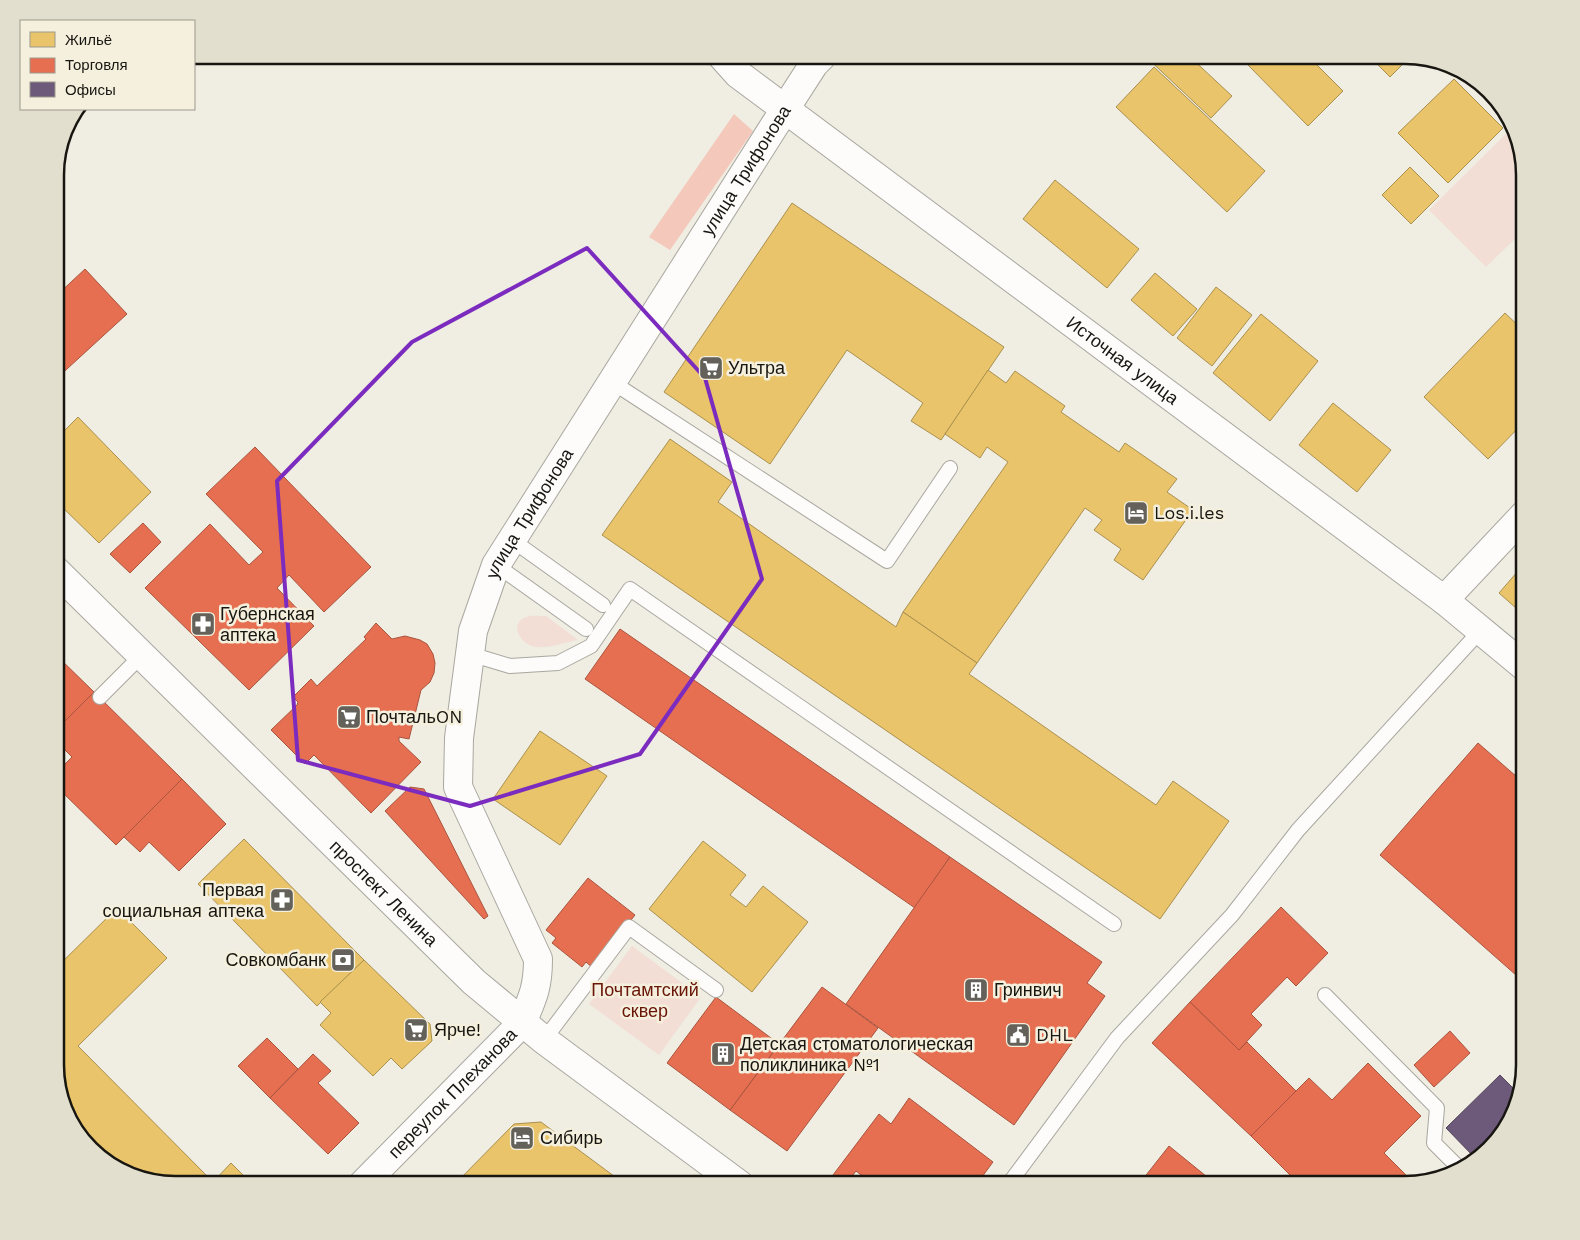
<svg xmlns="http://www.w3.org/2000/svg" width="1580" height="1240" font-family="'Work Sans',sans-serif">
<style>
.green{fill:#f3ded5}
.forest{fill:#f4c8bb}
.homes{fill:#e9c46a;stroke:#aa904f}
.shops{fill:#e76f51;stroke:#a9543e}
.offices{fill:#6d597a;stroke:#54455a}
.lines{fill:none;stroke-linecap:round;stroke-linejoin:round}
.lane-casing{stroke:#a9a79f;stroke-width:16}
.street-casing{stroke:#a9a79f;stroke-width:30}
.primary-casing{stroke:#a9a79f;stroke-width:30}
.lane{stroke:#fdfcfb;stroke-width:14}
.street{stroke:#fdfcfb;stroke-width:28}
.primary{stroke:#fdfcfb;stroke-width:28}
.marked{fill:none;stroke:#7b2cbf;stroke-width:4;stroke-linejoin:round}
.labels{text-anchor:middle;stroke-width:5;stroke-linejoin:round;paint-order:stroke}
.street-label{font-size:18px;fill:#181610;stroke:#f5f0de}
.poi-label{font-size:18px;fill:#181610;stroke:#f5f0de;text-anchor:start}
.park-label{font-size:18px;fill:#691508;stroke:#f5f0de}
.rim{fill:none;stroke:#181610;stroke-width:2.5}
</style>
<rect width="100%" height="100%" fill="#f0ede3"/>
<g class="green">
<polygon points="1514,126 1525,175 1525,229 1486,267 1429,210"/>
<path d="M546,616L578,640C565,642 549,649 536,647C521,645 508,624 526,617C531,615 540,616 546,616Z"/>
<polygon points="632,946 701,997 659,1055 589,1004"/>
</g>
<polygon class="forest" points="734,114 753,131 670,250 649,237"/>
<g class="homes">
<polygon points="1144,55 1188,55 1232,96 1211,118"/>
<polygon points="1256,55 1307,55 1343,91 1308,126 1247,64"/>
<polygon points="1368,55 1405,55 1411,56 1390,77"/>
<polygon points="1154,67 1265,171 1227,212 1116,107"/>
<polygon points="1454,79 1503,128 1448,183 1398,133"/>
<polygon points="1410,167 1439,196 1411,224 1382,195"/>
<polygon points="1055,180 1139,249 1107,288 1023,219"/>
<polygon points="792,203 1004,347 941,440 911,421 923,403 847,350 770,464 664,392"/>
<polygon points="1155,273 1197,309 1173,336 1131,300"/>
<polygon points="1216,287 1252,315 1212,366 1177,338"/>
<polygon points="1505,313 1525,332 1525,421 1488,459 1424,397"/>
<polygon points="1261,314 1318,361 1270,421 1213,373"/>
<polygon points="988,370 1006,383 1015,371 1065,406 1061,412 1119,452 1125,443 1177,479 1167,492 1193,510 1143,580 1114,560 1121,549 1094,530 1102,520 1085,508 977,663 903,612 1008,462 987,447 980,458 945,434"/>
<polygon points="1333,403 1391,450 1357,492 1299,445"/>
<polygon points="78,417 151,492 99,543 55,500 55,440"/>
<polygon points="670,439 732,482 718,502 896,627 903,612 977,663 969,674 1156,805 1173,781 1229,821 1160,919 602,535"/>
<polygon points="1525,563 1525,616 1499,593"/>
<polygon points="540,731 607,776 560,845 493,799"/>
<polygon points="244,839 364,960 317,1006 198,884"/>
<polygon points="703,841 746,875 730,895 746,907 763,886 808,922 752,992 649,909"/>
<polygon points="117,908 167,958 78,1046 213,1182 231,1163 253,1185 175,1185 136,1179 96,1155 68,1118 55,1073 55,969"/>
<polygon points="364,960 430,1024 432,1041 402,1069 391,1058 373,1076 320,1025 331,1013 320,1002"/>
<polygon points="541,1122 626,1185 454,1185 514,1124"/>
</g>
<g class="shops">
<polygon points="85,269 127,314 56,379 55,297"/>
<polygon points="255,447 371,567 324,612 289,575 277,588 314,626 249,690 145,588 210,524 249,565 263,552 206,494"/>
<polygon points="143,523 161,542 130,573 110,554"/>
<polygon points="376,623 392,639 405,636 420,640 427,644 433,654 435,663 434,673 430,682 421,690 409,739 399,737 399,741 421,762 371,813 314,755 305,764 271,730 297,705 298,702 293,697 311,679 317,686 366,639 364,637"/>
<polygon points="620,629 950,857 915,908 585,679"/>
<polygon points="55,654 94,692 55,731"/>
<polygon points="94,692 182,779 116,845 55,785 55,774 72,757 55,740 55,731"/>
<polygon points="1478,743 1525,784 1525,983 1380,855"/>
<polygon points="182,779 226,824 179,871 149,842 140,852 124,837"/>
<polygon points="410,787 424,789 488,916 484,919 385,811"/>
<polygon points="950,857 1102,962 1087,983 1105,996 1014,1125 846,1004"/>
<polygon points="588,878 635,915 593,968 586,962 582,967 552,943 556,938 546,930"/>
<polygon points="1281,907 1328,953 1296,986 1287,977 1251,1014 1262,1025 1239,1050 1190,1002"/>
<polygon points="822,987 878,1028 787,1151 730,1110"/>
<polygon points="716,997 779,1044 730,1110 667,1063"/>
<polygon points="1190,1002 1239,1050 1247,1042 1296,1091 1251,1136 1152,1043"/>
<polygon points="1450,1031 1470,1053 1434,1087 1414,1065"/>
<polygon points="267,1038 298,1069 270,1098 238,1066"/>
<polygon points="313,1054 331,1071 318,1083 359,1123 328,1154 270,1098"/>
<polygon points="1368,1063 1421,1116 1384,1153 1414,1183 1405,1185 1300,1185 1251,1136 1309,1078 1332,1100"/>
<polygon points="909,1098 993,1162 976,1185 867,1185 869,1181 856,1171 846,1184 833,1175 879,1114 891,1124"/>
<polygon points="1169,1146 1217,1185 1151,1185 1143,1179"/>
</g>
<polygon class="offices" points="1500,1075 1520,1095 1519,1104 1495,1144 1476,1159 1446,1128"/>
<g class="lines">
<defs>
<g id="lane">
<polyline points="612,382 887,561 950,468"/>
<polyline points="512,540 603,605"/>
<polyline points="496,565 586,629"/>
<polyline points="470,654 510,666 558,663 591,646 630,589 1114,924"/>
<polyline points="100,697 142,655"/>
<polyline points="1325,995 1437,1108 1434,1143 1461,1170"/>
<polyline points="544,1040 629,927 716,990"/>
<polyline points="1008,1185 1117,1038 1232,915 1298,830 1481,630"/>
</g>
<g id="street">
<path id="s1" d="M721,55L738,74L1444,600L1525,667"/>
<polyline points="1444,600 1525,514"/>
<path id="s2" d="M362,1185L522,1023C533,997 538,987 538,959L458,787L459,738L473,631L496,565L785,109L814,64L823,55"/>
</g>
<g id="primary">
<path id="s3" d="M55,570L474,982L544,1040L740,1185"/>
</g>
</defs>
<use href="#lane" class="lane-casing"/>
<use href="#street" class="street-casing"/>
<use href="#primary" class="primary-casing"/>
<use href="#lane" class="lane"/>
<use href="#street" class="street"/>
<use href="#primary" class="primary"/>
</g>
<path class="marked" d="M587,248L705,378L762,579L640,754L470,806L298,760L277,481L412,342Z"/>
<defs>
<symbol id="supermarket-square" viewBox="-11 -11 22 22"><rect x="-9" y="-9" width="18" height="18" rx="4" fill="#64615a" stroke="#f5f0de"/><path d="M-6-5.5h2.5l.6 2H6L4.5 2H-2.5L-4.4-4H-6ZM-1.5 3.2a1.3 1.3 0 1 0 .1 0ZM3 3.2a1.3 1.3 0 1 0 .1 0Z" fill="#fff"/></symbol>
<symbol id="hotel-square" viewBox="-11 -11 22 22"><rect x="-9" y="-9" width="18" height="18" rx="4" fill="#64615a" stroke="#f5f0de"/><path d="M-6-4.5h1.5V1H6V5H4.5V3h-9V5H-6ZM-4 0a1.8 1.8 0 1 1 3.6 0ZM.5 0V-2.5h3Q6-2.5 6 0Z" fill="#fff"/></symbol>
<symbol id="pharmacy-square" viewBox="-11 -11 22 22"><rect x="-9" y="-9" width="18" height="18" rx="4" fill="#64615a" stroke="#f5f0de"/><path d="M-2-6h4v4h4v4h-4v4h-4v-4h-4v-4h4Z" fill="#fff"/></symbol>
<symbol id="bank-square" viewBox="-11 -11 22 22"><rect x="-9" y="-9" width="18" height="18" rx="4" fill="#64615a" stroke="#f5f0de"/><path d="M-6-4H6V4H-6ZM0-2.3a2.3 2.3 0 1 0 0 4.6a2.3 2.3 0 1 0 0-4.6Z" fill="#fff"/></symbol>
<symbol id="building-square" viewBox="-11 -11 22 22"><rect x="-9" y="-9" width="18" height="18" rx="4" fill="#64615a" stroke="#f5f0de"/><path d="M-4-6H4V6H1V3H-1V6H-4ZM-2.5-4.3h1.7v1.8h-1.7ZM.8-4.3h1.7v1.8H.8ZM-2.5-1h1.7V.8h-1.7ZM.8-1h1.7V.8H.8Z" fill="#fff"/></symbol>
<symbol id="civic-square" viewBox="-11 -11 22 22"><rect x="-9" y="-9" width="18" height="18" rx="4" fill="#64615a" stroke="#f5f0de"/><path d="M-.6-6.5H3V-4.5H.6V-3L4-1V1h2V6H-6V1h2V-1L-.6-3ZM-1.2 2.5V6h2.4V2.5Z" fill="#fff"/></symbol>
</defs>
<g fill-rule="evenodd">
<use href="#supermarket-square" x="697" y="354" width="28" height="28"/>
<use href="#hotel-square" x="1122" y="499" width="28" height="28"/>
<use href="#pharmacy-square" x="189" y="610" width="28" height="28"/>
<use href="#supermarket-square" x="335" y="703" width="28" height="28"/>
<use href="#pharmacy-square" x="268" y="886" width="28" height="28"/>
<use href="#bank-square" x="329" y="946" width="28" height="28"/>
<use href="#building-square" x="962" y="976" width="28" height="28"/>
<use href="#supermarket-square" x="402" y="1016" width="28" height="28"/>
<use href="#civic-square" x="1004" y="1021" width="28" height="28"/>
<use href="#building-square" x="709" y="1040" width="28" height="28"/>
<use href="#hotel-square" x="508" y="1124" width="28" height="28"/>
</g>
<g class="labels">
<g class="street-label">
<text dy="6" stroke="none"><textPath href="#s2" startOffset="1178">улица Трифонова</textPath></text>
<text dy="6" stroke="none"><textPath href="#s1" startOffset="505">Источная улица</textPath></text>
<text dy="6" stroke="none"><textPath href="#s2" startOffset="772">улица Трифонова</textPath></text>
<text dy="6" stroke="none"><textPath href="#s3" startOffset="461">проспект Ленина</textPath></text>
<text dy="6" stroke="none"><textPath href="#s2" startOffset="129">переулок Плеханова</textPath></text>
</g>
<g class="poi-label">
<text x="728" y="374">Ультра</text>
<text x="1154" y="519">Los.i.les</text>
<text x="220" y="620">Губернская<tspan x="220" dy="21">аптека</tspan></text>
<text x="366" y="723">ПочтальON</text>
<text x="264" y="896" text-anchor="end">Первая<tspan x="264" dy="21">социальная аптека</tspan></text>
<text x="326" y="966" text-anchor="end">Совкомбанк</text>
<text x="994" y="996">Гринвич</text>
<text x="434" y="1036">Ярче!</text>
<text x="1036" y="1041">DHL</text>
<text x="740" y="1050">Детская стоматологическая<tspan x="740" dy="21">поликлиника №1</tspan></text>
<text x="540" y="1144">Сибирь</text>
</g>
<g class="park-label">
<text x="645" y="996">Почтамтский<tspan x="645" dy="21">сквер</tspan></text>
</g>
</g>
<path d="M0 0H1580V1240H0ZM175 64H1405A111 111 0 0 1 1516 175V1065A111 111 0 0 1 1405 1176H175A111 111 0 0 1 64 1065V175A111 111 0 0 1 175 64Z" fill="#e3dfce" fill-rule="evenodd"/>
<path class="rim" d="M175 64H1405A111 111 0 0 1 1516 175V1065A111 111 0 0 1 1405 1176H175A111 111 0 0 1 64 1065V175A111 111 0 0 1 175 64Z"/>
<rect x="20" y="20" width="175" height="90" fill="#f5f0de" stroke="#9d998c"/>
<rect x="30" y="32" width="25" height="15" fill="#e9c46a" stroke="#9d998c"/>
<text x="65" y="45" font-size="15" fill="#181610">Жильё</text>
<rect x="30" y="58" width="25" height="15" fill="#e76f51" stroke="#9d998c"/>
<text x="65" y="70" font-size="15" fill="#181610">Торговля</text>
<rect x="30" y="82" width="25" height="15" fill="#6d597a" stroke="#9d998c"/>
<text x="65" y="95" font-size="15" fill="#181610">Офисы</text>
</svg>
